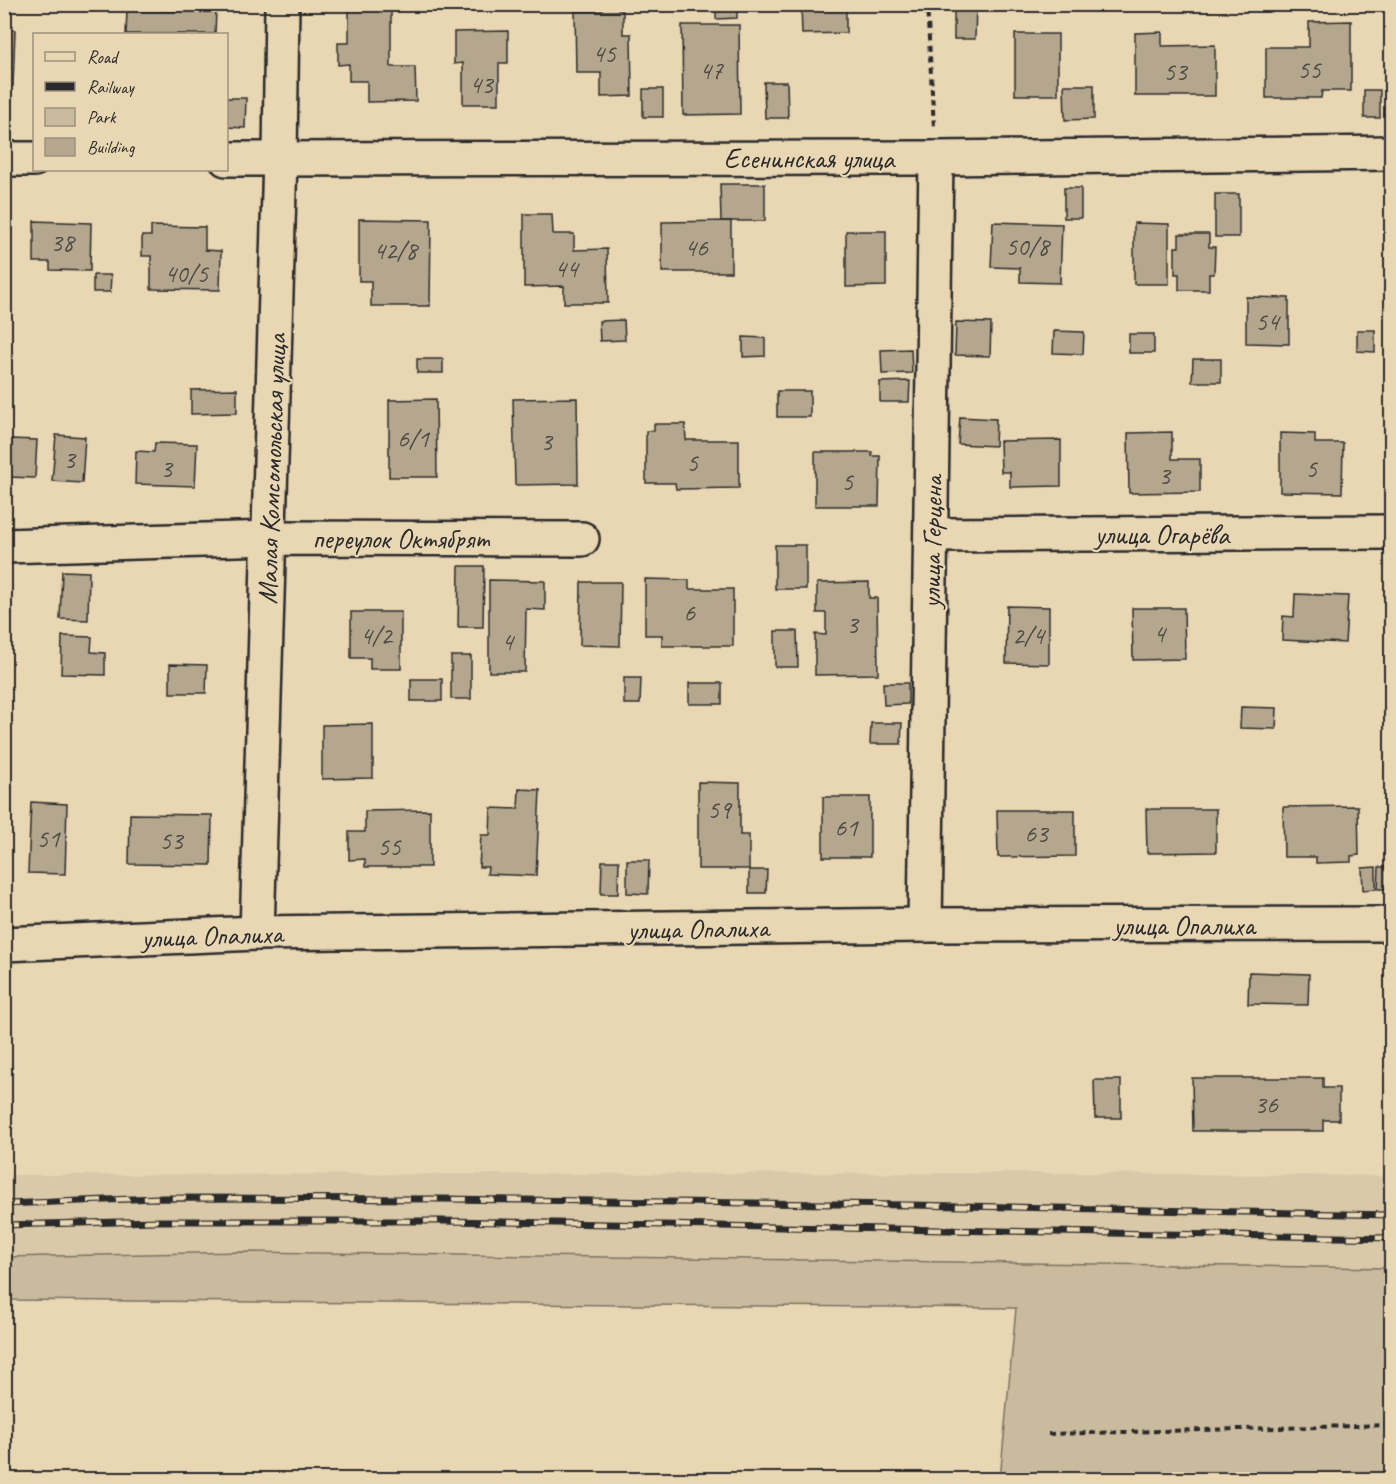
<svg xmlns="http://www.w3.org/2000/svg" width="1396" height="1484" font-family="Caveat,sans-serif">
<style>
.built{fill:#d9c9a9}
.green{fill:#cabb9e;stroke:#7a7364;stroke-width:1.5}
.building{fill:#b4a78e;stroke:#2b2b2b;stroke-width:1.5}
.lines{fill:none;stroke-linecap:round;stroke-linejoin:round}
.minor-casing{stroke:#2b2b2b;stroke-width:38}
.path{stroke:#2b2b2b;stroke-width:4;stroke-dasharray:6 4.5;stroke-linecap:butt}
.minor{stroke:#e9d7b4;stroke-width:33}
.rail-casing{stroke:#2b2b2b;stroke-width:7}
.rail{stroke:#e9d7b4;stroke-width:4.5;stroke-dasharray:14;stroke-linecap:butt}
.labels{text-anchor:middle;stroke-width:4.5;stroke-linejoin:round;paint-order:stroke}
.number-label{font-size:26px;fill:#4d4a44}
.street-label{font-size:28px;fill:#2b2b2b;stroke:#e9d7b4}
</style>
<rect width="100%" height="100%" fill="#e9d7b4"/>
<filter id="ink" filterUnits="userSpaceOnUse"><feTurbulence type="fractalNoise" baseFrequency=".0167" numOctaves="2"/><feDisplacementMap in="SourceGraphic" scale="12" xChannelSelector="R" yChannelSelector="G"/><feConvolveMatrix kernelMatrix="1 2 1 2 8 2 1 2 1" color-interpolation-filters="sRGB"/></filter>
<g filter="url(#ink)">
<polygon class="built" points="1061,1173 1391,1176 1391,1268 241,1252 5,1257 4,1175"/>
<polygon class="green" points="241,1252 1391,1268 1391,1479 1000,1479 1016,1308 5,1300 5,1257"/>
<g class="building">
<polygon points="716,4 737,4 737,18 716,19"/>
<polygon points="801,4 846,4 846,33 802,34"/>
<polygon points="954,4 976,4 975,39 954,39"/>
<polygon points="349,8 391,8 391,67 415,67 416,101 367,102 367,81 349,81 349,64 338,65 338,43 349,43"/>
<polygon points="127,10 216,12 215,34 126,34"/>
<polygon points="575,11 623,11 623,34 631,34 632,96 601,97 601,73 576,73"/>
<polygon points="1351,21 1351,91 1322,91 1321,98 1266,98 1266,47 1309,47 1309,22"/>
<polygon points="682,25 739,25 740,114 683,115"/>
<polygon points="4,29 15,30 13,86 4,86"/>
<polygon points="508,31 508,63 499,63 499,104 463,104 463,63 454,64 454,32"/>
<polygon points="1162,32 1162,46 1215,45 1215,96 1135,96 1135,33"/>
<rect x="1015" y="34" width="43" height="61"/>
<polygon points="764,82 787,82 788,118 765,118"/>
<polygon points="1064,85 1094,85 1094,119 1065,120"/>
<rect x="1387" y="86" width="5" height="31"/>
<rect x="643" y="89" width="20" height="28"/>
<rect x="1364" y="90" width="16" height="28"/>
<polygon points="226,98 246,98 245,128 226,127"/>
<polygon points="720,184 765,184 765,221 721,221"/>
<rect x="1064" y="188" width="17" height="30"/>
<rect x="1215" y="194" width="24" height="43"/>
<polygon points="524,214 552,214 553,234 574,234 574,250 607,249 608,303 564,303 564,286 524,287"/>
<polygon points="359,219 431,220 430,306 371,306 371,281 359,281"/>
<polygon points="34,221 91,223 90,271 50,270 50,262 34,262"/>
<polygon points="731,221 731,272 662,272 662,222"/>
<polygon points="993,222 1062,224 1060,283 1020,282 1020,268 991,267"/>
<polygon points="1134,223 1169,224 1169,284 1134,284"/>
<polygon points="151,226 205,227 205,250 221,251 220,290 151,289 151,256 142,256 142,236 151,236"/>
<polygon points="846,231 886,231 886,286 846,287"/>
<polygon points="1179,234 1209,234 1209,247 1215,247 1214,274 1209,274 1209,290 1179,290 1179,274 1175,274 1175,247 1179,247"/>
<polygon points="93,275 111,275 110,292 93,292"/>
<polygon points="1246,297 1289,298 1289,344 1246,343"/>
<polygon points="624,320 625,340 600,341 599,321"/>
<polygon points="956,322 991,323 990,356 955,355"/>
<polygon points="1357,330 1375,330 1375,352 1357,351"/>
<polygon points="1054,331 1084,332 1083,354 1053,353"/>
<rect x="1129" y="334" width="25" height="19"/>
<polygon points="743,337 765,338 765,356 743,357"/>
<polygon points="911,349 912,373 882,374 881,350"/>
<rect x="417" y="359" width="26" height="14"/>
<polygon points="1193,359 1221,359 1221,382 1192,382"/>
<polygon points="910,381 909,402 880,402 880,382"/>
<polygon points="237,389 237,413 191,414 191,390"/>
<rect x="777" y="391" width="33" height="26"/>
<polygon points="577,398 578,484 515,485 513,399"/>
<polygon points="436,399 437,477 389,477 389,400"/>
<polygon points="960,417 996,419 995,446 958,444"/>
<polygon points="654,424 685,424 686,440 739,440 739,488 676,489 675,483 646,483 646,431 654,431"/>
<polygon points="1172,432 1172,459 1200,459 1200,492 1129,493 1128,433"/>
<polygon points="1280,433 1315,434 1315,443 1343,443 1342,493 1280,492"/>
<polygon points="56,435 85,437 82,483 52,481"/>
<polygon points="10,439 37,440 35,478 8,477"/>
<polygon points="1061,440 1061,486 1010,487 1010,472 1001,472 1000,441"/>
<polygon points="155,443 197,444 195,486 135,484 136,451 154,452"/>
<polygon points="815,452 872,452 872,456 880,456 879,506 815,506"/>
<rect x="775" y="545" width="31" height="44"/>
<polygon points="459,566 484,566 483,627 458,627"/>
<polygon points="62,571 89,572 88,620 60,619"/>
<polygon points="645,579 689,580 689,589 733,589 733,646 662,646 662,635 645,635"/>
<polygon points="489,580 545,581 545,610 526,609 525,672 489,672"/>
<polygon points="581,582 621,582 620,646 580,645"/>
<polygon points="869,582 869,598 877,598 878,674 815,675 815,634 826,635 826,613 817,613 817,583"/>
<polygon points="1295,594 1348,596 1345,643 1282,640 1283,616 1294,617"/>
<polygon points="1007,606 1049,607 1049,664 1006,663"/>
<polygon points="1132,608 1184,608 1185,659 1133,660"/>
<polygon points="351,612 401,612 401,669 370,669 370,658 351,658"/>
<polygon points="775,631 797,631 798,667 775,667"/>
<polygon points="62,636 92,637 91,652 105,653 105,675 61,674"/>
<rect x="451" y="656" width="20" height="43"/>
<polygon points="170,664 207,665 206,693 170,693"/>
<polygon points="624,678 641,678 640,704 624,704"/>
<rect x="411" y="679" width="31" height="22"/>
<rect x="689" y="683" width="33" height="21"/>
<polygon points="883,683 908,683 908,704 884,705"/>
<polygon points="1241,707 1277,708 1276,729 1240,728"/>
<polygon points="871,723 902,723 901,744 870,744"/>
<polygon points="373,724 373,778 322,779 322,725"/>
<polygon points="698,782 740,783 740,835 749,835 749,869 698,869"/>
<polygon points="519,789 540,790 536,876 487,874 488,867 479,867 481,835 490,835 491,808 518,809"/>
<rect x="823" y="797" width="47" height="60"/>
<polygon points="31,802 67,804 65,874 28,873"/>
<polygon points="1358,806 1359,855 1351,856 1351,862 1316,863 1316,857 1284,857 1283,807"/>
<polygon points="1146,809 1216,809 1216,852 1147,853"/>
<polygon points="430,810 430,867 365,867 365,859 349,860 349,832 365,832 365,811"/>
<polygon points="997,810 1075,810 1075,856 998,857"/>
<polygon points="130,814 212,815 211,865 129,864"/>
<polygon points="627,860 649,860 648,894 627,893"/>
<polygon points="602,861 619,861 618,894 601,894"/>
<polygon points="1376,867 1376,889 1363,890 1362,868"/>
<polygon points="1379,867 1392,867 1392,889 1378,889"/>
<polygon points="749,870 767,870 766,893 749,893"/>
<polygon points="1249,972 1309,974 1308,1005 1248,1004"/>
<polygon points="1192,1078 1323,1078 1323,1088 1339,1088 1339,1120 1323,1120 1323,1131 1193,1131"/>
<polygon points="1094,1080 1121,1080 1121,1118 1095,1118"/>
</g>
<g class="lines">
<defs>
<g id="minor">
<polyline points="4,159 34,159"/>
<polyline points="226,159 936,158 1392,153"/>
<polyline points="932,535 1392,532"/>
<polyline points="4,546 269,538 582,539"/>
<polyline points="925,925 936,158"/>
<polyline points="257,933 280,158 282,4"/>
<polyline points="4,944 257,933 925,925 1392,924"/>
</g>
</defs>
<use href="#minor" class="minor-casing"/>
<g class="path">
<polyline points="927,4 934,127"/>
<polyline points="1048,1434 1392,1425"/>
</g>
<use href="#minor" class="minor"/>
<defs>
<g id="rail">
<polyline points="4,1204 157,1198 442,1199 911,1205 1392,1215"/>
<polyline points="4,1225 157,1221 442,1221 1392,1238"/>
</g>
</defs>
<use href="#rail" class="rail-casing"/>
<use href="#rail" class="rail"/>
</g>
</g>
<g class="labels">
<g class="number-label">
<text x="604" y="62">45</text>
<text x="1309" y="78">55</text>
<text x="711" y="79">47</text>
<text x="1175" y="80">53</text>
<text x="481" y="93">43</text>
<text x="62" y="251">38</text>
<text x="1027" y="255">50/8</text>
<text x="696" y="256">46</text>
<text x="395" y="259">42/8</text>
<text x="566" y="277">44</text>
<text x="186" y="282">40/5</text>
<text x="1267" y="330">54</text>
<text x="413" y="447">6/1</text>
<text x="546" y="450">3</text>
<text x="69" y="468">3</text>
<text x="692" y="471">5</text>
<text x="166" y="477">3</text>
<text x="1311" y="477">5</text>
<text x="1164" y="484">3</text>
<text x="847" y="490">5</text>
<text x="689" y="621">6</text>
<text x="852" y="633">3</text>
<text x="1159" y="642">4</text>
<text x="376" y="644">4/2</text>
<text x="1028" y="644">2/4</text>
<text x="507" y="650">4</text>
<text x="719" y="818">59</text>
<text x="846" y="836">61</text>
<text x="1036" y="842">63</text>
<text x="48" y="847">51</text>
<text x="171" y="849">53</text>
<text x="389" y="855">55</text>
<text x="1266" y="1113">36</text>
</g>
<g class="street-label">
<text x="809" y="168">Есенинская улица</text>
<text transform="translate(271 469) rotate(-88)" y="10">Малая Комсомольская улица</text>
<text x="1162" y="544">улица Огарёва</text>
<text x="401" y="548">переулок Октябрят</text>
<text transform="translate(931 542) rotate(-89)" y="10">улица Герцена</text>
<text x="1184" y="935">улица Опалиха</text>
<text transform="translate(698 928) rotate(-1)" y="10">улица Опалиха</text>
<text transform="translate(212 935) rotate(-2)" y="10">улица Опалиха</text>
</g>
</g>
<rect width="1396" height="1484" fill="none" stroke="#e9d7b4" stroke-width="24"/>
<rect x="12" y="12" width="1372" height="1460" fill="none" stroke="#2b2b2b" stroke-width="2" filter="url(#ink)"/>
<rect x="33" y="33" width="195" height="138" fill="#e9d7b4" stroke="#9d927d" stroke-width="1.5"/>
<rect x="45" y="52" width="30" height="9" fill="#e9d7b4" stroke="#9d927d" stroke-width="1.5"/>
<text x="87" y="63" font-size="18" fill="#2b2b2b">Road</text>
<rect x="45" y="82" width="30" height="9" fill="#2b2b2b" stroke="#9d927d" stroke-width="1.5"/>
<text x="87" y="93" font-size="18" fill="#2b2b2b">Railway</text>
<rect x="45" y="108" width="30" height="18" fill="#cabb9e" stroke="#9d927d" stroke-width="1.5"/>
<text x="87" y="123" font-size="18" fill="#2b2b2b">Park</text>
<rect x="45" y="138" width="30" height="18" fill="#b4a78e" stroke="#9d927d" stroke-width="1.5"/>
<text x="87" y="153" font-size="18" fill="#2b2b2b">Building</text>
</svg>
